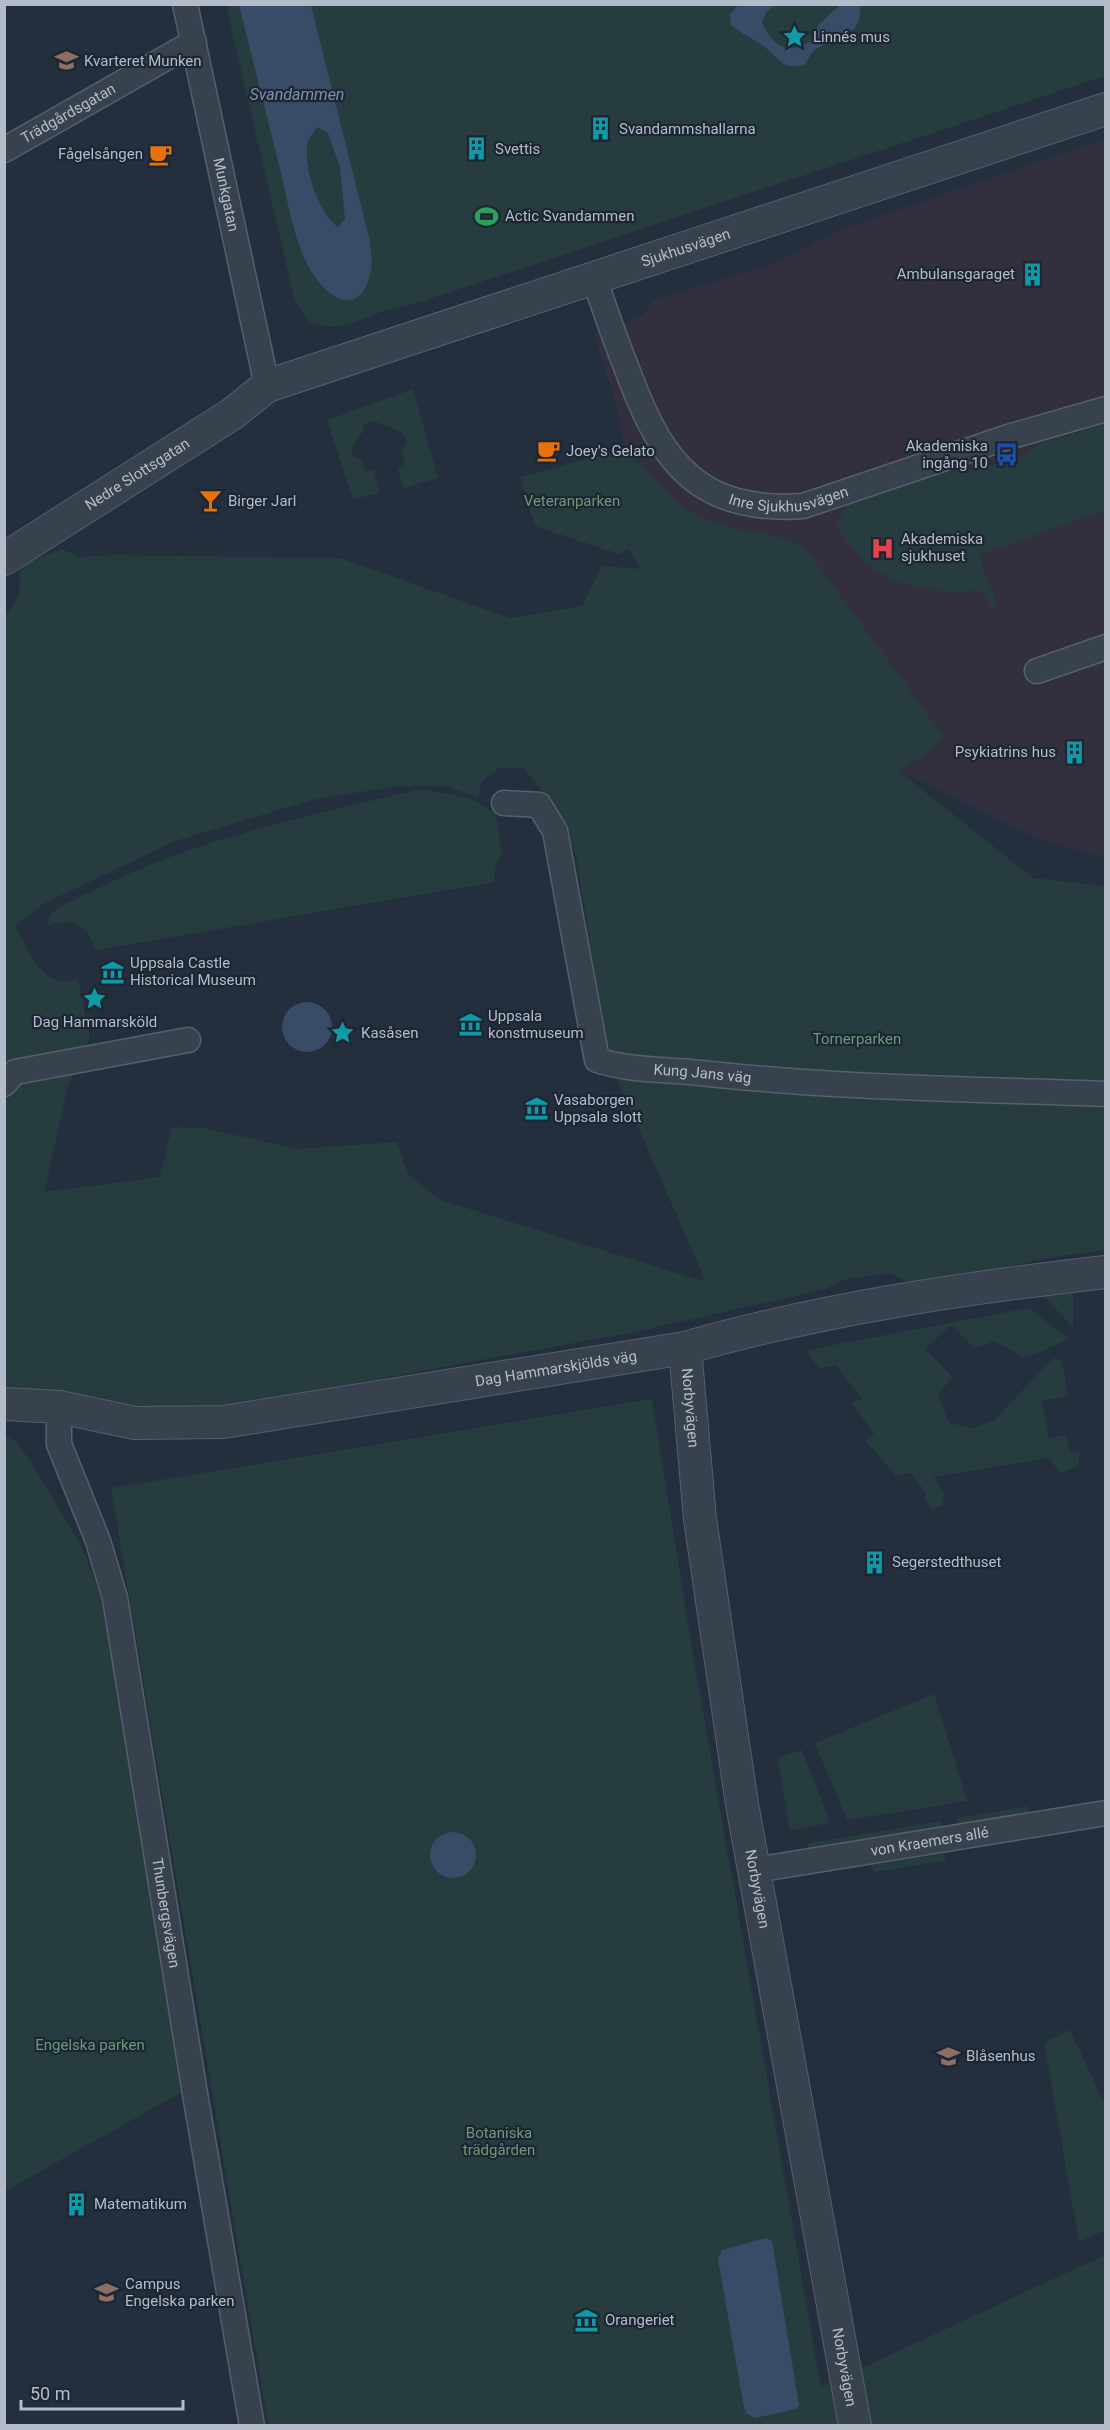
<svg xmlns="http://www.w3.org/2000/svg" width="1110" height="2430" font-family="Roboto,sans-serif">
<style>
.medical{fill:#32303f}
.green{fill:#263c3f;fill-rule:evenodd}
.water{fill:#394c67;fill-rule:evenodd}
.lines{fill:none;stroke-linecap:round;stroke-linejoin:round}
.minor-casing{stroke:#565f6c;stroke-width:27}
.tertiary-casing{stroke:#565f6c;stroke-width:34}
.minor{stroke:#38414e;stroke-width:24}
.tertiary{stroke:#38414e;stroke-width:32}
.labels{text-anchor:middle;stroke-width:4.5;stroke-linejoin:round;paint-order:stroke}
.poi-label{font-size:15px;fill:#b4bcc9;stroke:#1d2633;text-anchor:start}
.street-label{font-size:15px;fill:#b4bcc9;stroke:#1d2633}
.park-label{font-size:15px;fill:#6b9a76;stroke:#1d2633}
.water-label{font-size:16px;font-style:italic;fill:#7c92b1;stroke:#1d2633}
</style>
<rect width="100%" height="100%" fill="#242f3e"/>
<polygon class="medical" points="1105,139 1105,858 1039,839 899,771 625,449 615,399 594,335 643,315 654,300 773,264 837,231"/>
<g class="green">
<path d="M226,5H1105V76L423,301C409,305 392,308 378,313C354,323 335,331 310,323L295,302Z"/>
<path d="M413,389L438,478L403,488L398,469L405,466L401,449L407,444L403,433L371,420L364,425C364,438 345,445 354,457L361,459L365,472L374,470L380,493L353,499L327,420Z"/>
<polygon points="1105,424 1105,510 979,555 997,604 991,606 985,594 978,590 953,593 896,582 864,563 840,532 838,521 848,503 944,472 969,472 1019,458 1039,444"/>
<path d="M625,449C649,473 672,506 705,519C737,532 772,532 804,546L945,738L900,772L1033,878L1105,886V1250L1047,1258L916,1287L891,1273L846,1279L827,1288L796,1296L634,1332L357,1383L206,1407H143L92,1396L5,1388L4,618L19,596L20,565L62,549L79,557L114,555L340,558L510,618L582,606L602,566L641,569L628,549L619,554L535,526L520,477ZM499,768H524L558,813L576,856L607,1047L620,1086L706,1282L440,1200L408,1174L397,1142L299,1149L203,1128L172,1127L160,1177L44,1192L68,1086L90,1038L78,978C42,993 30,950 15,926L43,904L175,841L312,800L391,787L443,786L478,797L482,782Z"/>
<path d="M422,789L472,799L496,814L502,854L494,868L495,882L95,950C88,924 71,918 47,926L49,917L56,909C96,889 136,869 178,854C257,826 340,808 422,789Z"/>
<polygon points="1073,1291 1073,1328 1044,1296"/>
<polygon points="1029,1308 1069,1339 1041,1352 1023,1357 994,1341 975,1349 951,1325 925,1349 952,1377 938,1395 949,1423 973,1428 994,1421 1053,1358 1062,1361 1068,1396 1042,1401 1049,1438 1066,1435 1070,1452 1080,1451 1078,1466 1060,1473 1049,1458 934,1477 944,1493 943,1506 931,1509 925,1499 926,1493 911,1473 896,1476 865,1440 874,1434 851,1402 862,1400 836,1365 819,1369 807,1350"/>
<polygon points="652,1399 692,1648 821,2387 1105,2255 1105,2425 268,2425 111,1488"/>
<polygon points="5,1436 16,1441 33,1465 83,1549 102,1601 184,2091 5,2191"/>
<polygon points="934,1694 967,1801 847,1820 815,1743"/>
<polygon points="802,1750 830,1823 790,1830 778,1758"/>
<polygon points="1029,1806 1026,1814 957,1826 957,1818"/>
<polygon points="941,1821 943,1828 808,1850 808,1843"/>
<polygon points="944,1854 946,1860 874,1872 872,1865"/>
<polygon points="1070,2030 1105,2105 1105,2230 1079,2242 1044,2043"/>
</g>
<g class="water">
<path d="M739,4L776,5L767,11L762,22C767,35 777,50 793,48C800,48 805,43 812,42L818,25L840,5H861L859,21L854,29L814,50L805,64C781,73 778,54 760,44C751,37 740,33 731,25L730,14Z"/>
<path d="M239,5H311L370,241C370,250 373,260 371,269C364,311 337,308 315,277C295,248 289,207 281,173C267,117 253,61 239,5ZM317,127L328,133L340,167L345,219L338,227C319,215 300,161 309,139C311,135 315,130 317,127Z"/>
<circle cx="307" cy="1027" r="25"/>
<circle cx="453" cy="1855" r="23"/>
<polygon points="766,2238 772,2241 799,2405 796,2409 755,2418 747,2414 744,2408 718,2259 722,2250"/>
</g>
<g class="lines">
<defs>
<g id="minor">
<path id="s1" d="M185,4L267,386"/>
<path id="s2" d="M4,150L194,42"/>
<path id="s3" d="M594,277C605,311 617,344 630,377C663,465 701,513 803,506L1005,438L1106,409"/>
<polyline points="1037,671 1106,647"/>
<path id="s4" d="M504,803L539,805L555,831L597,1060C630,1071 666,1069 701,1073C835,1088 971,1089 1106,1094"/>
<polyline points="4,1084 15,1072 188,1040"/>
<path id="s5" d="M59,1407V1444L98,1541L115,1598L195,2094L252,2426"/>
<path id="s6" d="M755,1870L1106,1813"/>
</g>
<g id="tertiary">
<path id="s7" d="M4,559L232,414L267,386L1106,109"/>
<path id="s8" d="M685,1348L700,1519L742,1804L855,2426"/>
<path id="s9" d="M4,1404L59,1407L135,1423L223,1422L685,1348C822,1309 964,1288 1106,1272"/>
</g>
</defs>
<use href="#minor" class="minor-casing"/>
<use href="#tertiary" class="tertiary-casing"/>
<use href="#minor" class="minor"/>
<use href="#tertiary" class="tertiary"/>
</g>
<defs>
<symbol id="sight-bare" viewBox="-9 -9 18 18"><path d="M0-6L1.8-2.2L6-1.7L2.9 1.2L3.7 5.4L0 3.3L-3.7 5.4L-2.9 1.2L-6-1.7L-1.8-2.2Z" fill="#0f9aa8" stroke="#1d2633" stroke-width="2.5" paint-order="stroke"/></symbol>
<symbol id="university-bare" viewBox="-9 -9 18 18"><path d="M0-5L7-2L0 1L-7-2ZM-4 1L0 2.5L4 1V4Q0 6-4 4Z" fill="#8d6e63" stroke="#1d2633" stroke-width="2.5" paint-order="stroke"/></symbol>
<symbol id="building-bare" viewBox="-9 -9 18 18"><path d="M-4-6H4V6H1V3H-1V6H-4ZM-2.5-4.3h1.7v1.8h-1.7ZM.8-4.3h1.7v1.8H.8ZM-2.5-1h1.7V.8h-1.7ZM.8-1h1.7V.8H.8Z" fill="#0f9aa8" stroke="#1d2633" stroke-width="2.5" paint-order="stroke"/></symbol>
<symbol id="cafe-bare" viewBox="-9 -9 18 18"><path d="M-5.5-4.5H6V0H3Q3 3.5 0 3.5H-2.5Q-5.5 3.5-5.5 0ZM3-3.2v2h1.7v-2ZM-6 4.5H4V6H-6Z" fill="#e8710a" stroke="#1d2633" stroke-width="2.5" paint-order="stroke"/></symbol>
<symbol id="stadium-bare" viewBox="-9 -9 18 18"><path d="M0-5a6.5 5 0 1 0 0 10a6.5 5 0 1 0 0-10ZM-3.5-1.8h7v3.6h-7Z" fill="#2e9e5b" stroke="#1d2633" stroke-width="2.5" paint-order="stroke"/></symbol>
<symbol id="bus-bare" viewBox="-9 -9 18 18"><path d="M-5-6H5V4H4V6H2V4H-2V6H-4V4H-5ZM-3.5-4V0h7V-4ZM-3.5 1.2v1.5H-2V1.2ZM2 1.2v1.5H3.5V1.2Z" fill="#1a4fb4" stroke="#1d2633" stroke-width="2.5" paint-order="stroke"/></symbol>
<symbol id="bar-bare" viewBox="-9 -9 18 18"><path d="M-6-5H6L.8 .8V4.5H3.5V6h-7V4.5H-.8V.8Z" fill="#e8710a" stroke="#1d2633" stroke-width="2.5" paint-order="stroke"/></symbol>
<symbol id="hospital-bare" viewBox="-9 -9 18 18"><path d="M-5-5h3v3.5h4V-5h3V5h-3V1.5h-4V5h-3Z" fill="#e0444e" stroke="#1d2633" stroke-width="2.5" paint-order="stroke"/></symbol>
<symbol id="museum-bare" viewBox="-9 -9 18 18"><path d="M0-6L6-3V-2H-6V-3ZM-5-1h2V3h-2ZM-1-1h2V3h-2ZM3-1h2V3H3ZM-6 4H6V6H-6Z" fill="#0f9aa8" stroke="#1d2633" stroke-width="2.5" paint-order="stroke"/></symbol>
</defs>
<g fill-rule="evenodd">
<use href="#sight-bare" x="778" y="20" width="33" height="33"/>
<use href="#university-bare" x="50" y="44" width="33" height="33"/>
<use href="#building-bare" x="584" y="112" width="33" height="33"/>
<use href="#building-bare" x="460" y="132" width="33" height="33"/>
<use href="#cafe-bare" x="144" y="138" width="33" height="33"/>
<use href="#stadium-bare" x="470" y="200" width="33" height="33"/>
<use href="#building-bare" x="1016" y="258" width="33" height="33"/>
<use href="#cafe-bare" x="532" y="434" width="33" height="33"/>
<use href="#bus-bare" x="990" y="438" width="33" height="33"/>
<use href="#bar-bare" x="194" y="484" width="33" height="33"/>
<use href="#hospital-bare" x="866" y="532" width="33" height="33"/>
<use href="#building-bare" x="1058" y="736" width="33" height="33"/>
<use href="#museum-bare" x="96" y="956" width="33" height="33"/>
<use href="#sight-bare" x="78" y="982" width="33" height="33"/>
<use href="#museum-bare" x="454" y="1008" width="33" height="33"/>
<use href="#sight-bare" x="326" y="1016" width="33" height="33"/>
<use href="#museum-bare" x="520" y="1092" width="33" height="33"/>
<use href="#building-bare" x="858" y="1546" width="33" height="33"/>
<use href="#university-bare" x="932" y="2040" width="33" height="33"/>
<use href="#building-bare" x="60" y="2188" width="33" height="33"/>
<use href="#university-bare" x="90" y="2276" width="33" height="33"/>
<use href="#museum-bare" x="570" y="2304" width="33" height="33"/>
</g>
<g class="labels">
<g class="poi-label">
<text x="813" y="42">Linnés mus</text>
<text x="84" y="66">Kvarteret Munken</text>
<text x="619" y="134">Svandammshallarna</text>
<text x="495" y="154">Svettis</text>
<text x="143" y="159" text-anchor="end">Fågelsången</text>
<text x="505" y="221">Actic Svandammen</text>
<text x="1015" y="279" text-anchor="end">Ambulansgaraget</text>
<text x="988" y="451" text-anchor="end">Akademiska<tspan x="988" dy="17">ingång 10</tspan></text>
<text x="566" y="456">Joey's Gelato</text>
<text x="228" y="506">Birger Jarl</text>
<text x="901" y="544">Akademiska<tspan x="901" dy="17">sjukhuset</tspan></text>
<text x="1056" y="757" text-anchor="end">Psykiatrins hus</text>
<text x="130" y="968">Uppsala Castle<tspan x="130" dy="17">Historical Museum</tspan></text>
<text x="488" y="1021">Uppsala<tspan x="488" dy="17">konstmuseum</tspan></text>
<text x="95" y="1027" text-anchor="middle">Dag Hammarsköld</text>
<text x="361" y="1038">Kasåsen</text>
<text x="554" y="1105">Vasaborgen<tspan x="554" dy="17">Uppsala slott</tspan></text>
<text x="892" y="1567">Segerstedthuset</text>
<text x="966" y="2061">Blåsenhus</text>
<text x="94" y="2209">Matematikum</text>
<text x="125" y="2289">Campus<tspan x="125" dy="17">Engelska parken</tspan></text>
<text x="605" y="2325">Orangeriet</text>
</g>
<g class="street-label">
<text dy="5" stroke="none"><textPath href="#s2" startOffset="74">Trädgårdsgatan</textPath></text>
<text dy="5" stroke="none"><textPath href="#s1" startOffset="195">Munkgatan</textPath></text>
<text dy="5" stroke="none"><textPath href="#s7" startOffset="756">Sjukhusvägen</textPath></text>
<text dy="5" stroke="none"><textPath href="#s7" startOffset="158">Nedre Slottsgatan</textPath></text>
<text dy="5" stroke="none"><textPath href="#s3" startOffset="330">Inre Sjukhusvägen</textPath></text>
<text dy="5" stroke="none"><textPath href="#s4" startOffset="405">Kung Jans väg</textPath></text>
<text dy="5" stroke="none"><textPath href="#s9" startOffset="558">Dag Hammarskjölds väg</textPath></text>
<text dy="5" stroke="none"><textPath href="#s8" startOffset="60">Norbyvägen</textPath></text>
<text dy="5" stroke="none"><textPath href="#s6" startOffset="177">von Kraemers allé</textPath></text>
<text dy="5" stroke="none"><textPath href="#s8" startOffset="546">Norbyvägen</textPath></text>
<text dy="5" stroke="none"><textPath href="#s5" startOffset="520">Thunbergsvägen</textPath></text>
<text dy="5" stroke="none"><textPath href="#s8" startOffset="1032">Norbyvägen</textPath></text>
</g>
<g class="park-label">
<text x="572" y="506">Veteranparken</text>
<text x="857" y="1044">Tornerparken</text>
<text x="90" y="2050">Engelska parken</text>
<text x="499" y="2138">Botaniska<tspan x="499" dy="17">trädgården</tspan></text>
</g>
<g class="water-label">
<text x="297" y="100">Svandammen</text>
</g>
</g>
<rect width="1110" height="2430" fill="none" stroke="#b4bcc9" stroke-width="12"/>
<path d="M21 2400v9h162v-9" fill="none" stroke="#b4bcc9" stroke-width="3"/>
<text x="30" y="2400" font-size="18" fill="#b4bcc9" stroke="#1d2633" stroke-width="4.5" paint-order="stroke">50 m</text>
</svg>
